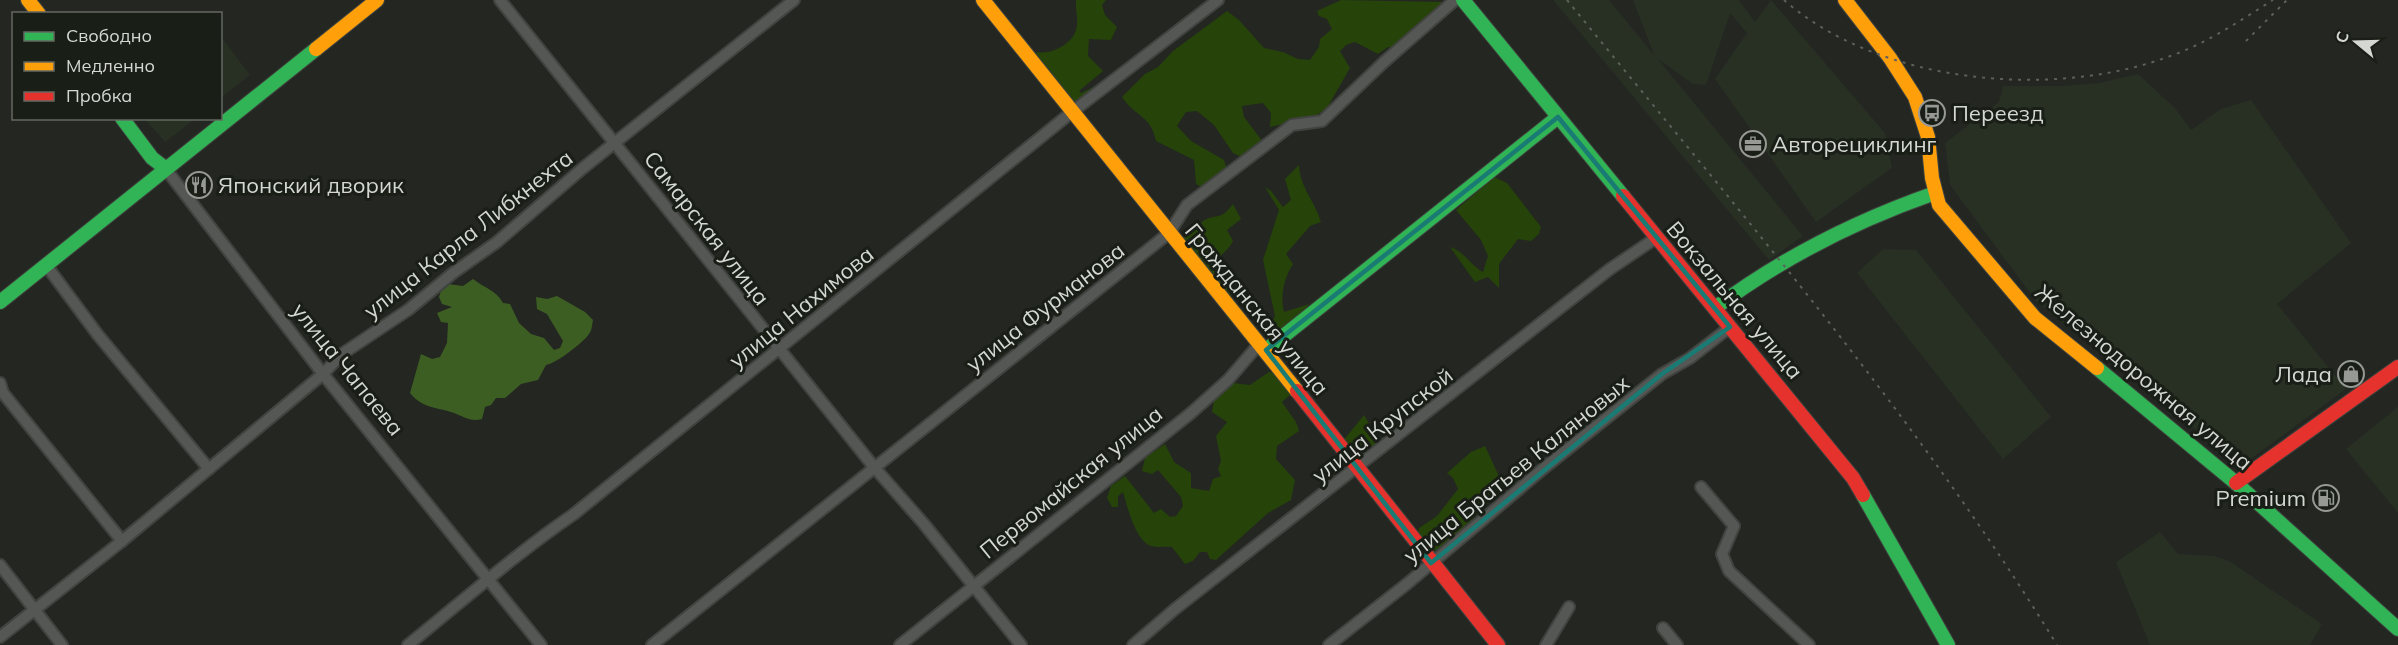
<svg xmlns="http://www.w3.org/2000/svg" width="2398" height="645" font-family="Mulish,sans-serif">
<style>
.built{fill:#283024}
.green{fill:#26430a}
.forest{fill:#3d5e23}
.lines{fill:none;stroke-linecap:round;stroke-linejoin:round}
.street-casing{stroke:#40433f;stroke-width:14}
.fast-casing{stroke:#40433f;stroke-width:16}
.slow-casing{stroke:#40433f;stroke-width:16}
.jam-casing{stroke:#40433f;stroke-width:16}
.street{stroke:#555754;stroke-width:10}
.fast{stroke:#30b455;stroke-width:14}
.slow{stroke:#ff9f0a;stroke-width:14}
.jam{stroke:#e5322d;stroke-width:14}
.rail{stroke:#5e605c;stroke-width:2;stroke-dasharray:3 6;stroke-linecap:butt}
.marked{fill:none;stroke:#197b73;stroke-width:4.5;stroke-linejoin:round}
.labels{text-anchor:middle;stroke-width:6;stroke-linejoin:round;paint-order:stroke}
.poi-label{font-size:22px;fill:#d4d7d2;stroke:#191e16;text-anchor:start}
.street-label{font-size:22px;fill:#d4d7d2;stroke:#191e16}
</style>
<rect width="100%" height="100%" fill="#232621"/>
<g class="built">
<polygon points="1553,0 1609,0 1654,55 1633,0 1739,0 1755,22 1771,0 1885,133 1892,168 1816,222 1715,79 1747,33 1730,13 1706,85 1693,84 1658,59 1803,236 1769,260"/>
<polygon points="221,37 250,75 221,98 220,37"/>
<polygon points="2138,74 2175,108 2191,130 2221,109 2251,100 2351,243 2277,304 2346,389 2241,466 2036,301 1950,185 1945,143 1999,102 2003,86 2062,86 2099,83"/>
<polygon points="145,119 195,119 165,142"/>
<polygon points="1883,249 1916,250 2051,417 2003,459 1857,273"/>
<polygon points="2398,407 2398,513 2346,449"/>
<polygon points="2160,532 2178,554 2214,556 2229,561 2322,624 2310,645 2150,645 2116,562"/>
</g>
<g class="green">
<path d="M1076,0H1106L1102,5L1105,15L1117,27L1111,40L1089,39L1088,56L1103,71L1079,91L1081,93L1100,84L1076,103L1034,57L1037,52C1053,55 1076,42 1077,25C1078,17 1075,8 1076,0Z"/>
<path d="M1341,0L1445,2L1395,48L1388,47L1378,54L1355,42L1346,45L1340,51L1350,68L1327,108L1314,117L1270,127L1271,113L1263,103L1242,106L1244,117L1263,142L1242,157L1233,153L1214,125L1197,111L1186,112L1177,126L1191,141L1224,160L1227,170L1202,187L1196,184L1194,160L1156,141C1151,115 1134,116 1122,97L1145,74L1158,67L1173,51L1227,11L1239,20L1264,48L1283,52L1298,59L1310,60L1319,47L1320,39L1332,29L1327,19L1319,16L1317,11Z"/>
<path d="M1299,165C1300,188 1315,201 1321,222L1310,226L1286,254L1293,264C1284,279 1280,294 1284,312L1309,304L1304,311L1274,333L1268,328L1275,316L1263,260L1279,210L1265,187L1271,191L1283,207L1291,200L1285,179Z"/>
<path d="M1494,177L1507,183L1541,227L1539,234L1531,241L1518,239L1499,264V288L1488,277L1475,282L1450,247C1464,251 1470,265 1483,272L1488,256L1481,240L1456,210Z"/>
<path d="M1233,204L1241,219L1227,230L1233,241C1228,251 1221,254 1214,263L1232,297L1183,238C1191,233 1197,227 1203,221C1215,213 1220,222 1233,204Z"/>
<path d="M1269,372L1277,373L1291,394L1282,402L1296,422L1299,431L1277,446L1276,459L1295,480L1291,500L1268,513L1216,560L1210,559L1207,552H1200L1193,561L1185,564L1172,547C1166,546 1158,548 1152,546C1136,543 1127,506 1123,492L1118,496V507H1112L1107,498L1111,486L1125,476L1154,513L1161,509L1170,517L1176,516L1183,506L1181,497L1158,470L1152,474L1142,471L1145,458L1165,444L1174,462L1191,473V488L1209,491L1213,479L1221,476L1218,469L1221,461L1216,436L1227,422L1212,412L1214,401L1234,383L1250,385Z"/>
<polygon points="1364,415 1379,440 1366,454 1357,457 1342,442"/>
<polygon points="1485,446 1504,487 1449,543 1432,552 1417,537 1419,528 1437,516 1458,489 1453,478 1447,473 1471,452"/>
</g>
<path class="forest" d="M473,279C484,288 496,290 503,303L510,304L519,323L531,334L544,338L554,350L560,348L563,341L547,314L537,309L536,297L547,299L557,296L585,312L593,320C592,325 592,330 589,334C583,343 555,364 546,365L538,380L521,384L505,398H496L491,405L485,407L482,419C470,422 465,417 454,413C437,407 423,409 410,393L421,354L432,359L440,357L447,343L448,323L441,322L437,313L452,307L442,304L439,297L441,291L448,284L463,286Z"/>
<g class="lines">
<defs>
<g id="street">
<polyline points="500,0 874,467 924,524 1021,645"/>
<polyline points="165,168 323,374 541,645"/>
<polyline points="46,265 98,335 209,469"/>
<polyline points="0,383 3,393 122,541"/>
<polyline points="1701,487 1734,526 1722,554 1729,571 1809,645"/>
<polyline points="0,565 62,645"/>
<polyline points="1663,628 1677,645"/>
<polyline points="0,637 122,541 323,374 342,354 408,310 453,273 497,242 583,168 794,0"/>
<path d="M408,645C464,600 514,555 574,514L1072,112L1218,0"/>
<polyline points="652,645 1169,233 1187,205 1292,125 1322,121 1384,62 1455,0"/>
<polyline points="900,645 1191,413 1228,380 1260,343"/>
<polyline points="1133,645 1175,609 1610,269 1656,238"/>
<polyline points="1329,645 1408,583 1544,468 1662,374 1690,358 1730,327"/>
<polyline points="1546,645 1569,607"/>
</g>
<g id="fast">
<polyline points="1463,0 1623,196"/>
<polyline points="122,118 152,158 165,168"/>
<polyline points="0,302 316,49"/>
<path d="M1715,308C1783,257 1855,221 1935,193"/>
<polyline points="1266,350 1558,117"/>
<polyline points="2097,368 2236,483 2398,629"/>
<polyline points="1863,495 1948,645"/>
</g>
<g id="slow">
<polyline points="28,0 39,14"/>
<polyline points="983,0 1297,391"/>
<polyline points="1845,0 1890,58 1915,97 1928,137 1932,178 1939,205 2035,318 2097,368"/>
<polyline points="316,49 377,0"/>
</g>
<g id="jam">
<polyline points="1623,196 1853,478 1863,495"/>
<polyline points="1297,391 1498,645"/>
<polyline points="2236,483 2398,367"/>
</g>
</defs>
<use href="#street" class="street-casing"/>
<use href="#fast" class="fast-casing"/>
<use href="#slow" class="slow-casing"/>
<use href="#jam" class="jam-casing"/>
<use href="#street" class="street"/>
<use href="#fast" class="fast"/>
<use href="#slow" class="slow"/>
<use href="#jam" class="jam"/>
<g class="rail">
<path d="M1567,0C1737,209 1916,415 2057,645"/>
<path d="M1784,0C1881,85 2056,100 2173,55C2209,42 2241,20 2273,0"/>
<polyline points="2246,41 2287,0"/>
</g>
</g>
<path class="marked" d="M1558,117L1730,327L1662,374L1431,563L1266,350Z"/>
<defs>
<symbol id="bus-ring" viewBox="-11 -11 22 22"><circle r="9.5" fill="#191e16" stroke="#969994" stroke-width="1.5"/><path d="M-5-6H5V4H4V6H2V4H-2V6H-4V4H-5ZM-3.5-4V0h7V-4ZM-3.5 1.2v1.5H-2V1.2ZM2 1.2v1.5H3.5V1.2Z" fill="#969994"/></symbol>
<symbol id="office-ring" viewBox="-11 -11 22 22"><circle r="9.5" fill="#191e16" stroke="#969994" stroke-width="1.5"/><path d="M-6-3h4V-5.5h4V-3h4V5H-6ZM-1-4.5V-3h2v-1.5ZM-6 0V1H6V0Z" fill="#969994"/></symbol>
<symbol id="restaurant-ring" viewBox="-11 -11 22 22"><circle r="9.5" fill="#191e16" stroke="#969994" stroke-width="1.5"/><path d="M-5-6h1v4h1v-4h1v4h1v-4h1v5L-1.5 .5V6h-2V.5L-5-1ZM5-6V6H3V1.5H1.5Q1.5-4 5-6Z" fill="#969994"/></symbol>
<symbol id="shop-ring" viewBox="-11 -11 22 22"><circle r="9.5" fill="#191e16" stroke="#969994" stroke-width="1.5"/><path d="M-5-2.5h2.3a2.7 3.5 0 0 1 5.4 0H5L5.5 6h-11ZM-1.5-2.5h3a1.5 2.3 0 0 0-3 0Z" fill="#969994"/></symbol>
<symbol id="fuel-ring" viewBox="-11 -11 22 22"><circle r="9.5" fill="#191e16" stroke="#969994" stroke-width="1.5"/><path d="M-5.5-6h7V0h2V4h1.3V-2.5L3-4.5l.8-.8L6-3V5H2.5V1h-1V6h-7ZM-4.2-4.7v3.2H.2V-4.7Z" fill="#969994"/></symbol>
</defs>
<g fill-rule="evenodd">
<use href="#bus-ring" x="1917" y="98" width="30" height="30"/>
<use href="#office-ring" x="1738" y="129" width="30" height="30"/>
<use href="#restaurant-ring" x="184" y="170" width="30" height="30"/>
<use href="#shop-ring" x="2336" y="359" width="30" height="30"/>
<use href="#fuel-ring" x="2311" y="483" width="30" height="30"/>
</g>
<g class="labels">
<g class="poi-label">
<text x="1952" y="121">Переезд</text>
<text x="1772" y="152">Авторециклинг</text>
<text x="218" y="193">Японский дворик</text>
<text x="2332" y="382" text-anchor="end">Лада</text>
<text x="2306" y="506" text-anchor="end">Premium</text>
</g>
<g class="street-label">
<text transform="translate(707 228) rotate(52)" y="8">Самарская улица</text>
<text transform="translate(468 234) rotate(-38)" y="8">улица Карла Либкнехта</text>
<text transform="translate(1735 300) rotate(50)" y="8">Вокзальная улица</text>
<text transform="translate(801 307) rotate(-39)" y="8">улица Нахимова</text>
<text transform="translate(1045 307) rotate(-38)" y="8">улица Фурманова</text>
<text transform="translate(1257 309) rotate(51)" y="8">Гражданская улица</text>
<text transform="translate(348 369) rotate(51)" y="8">улица Чапаева</text>
<text transform="translate(2144 377) rotate(40)" y="8">Железнодорожная улица</text>
<text transform="translate(1382 425) rotate(-38)" y="8">улица Крупской</text>
<text transform="translate(1516 469) rotate(-39)" y="8">улица Братьев Каляновых</text>
<text transform="translate(1071 482) rotate(-39)" y="8">Первомайская улица</text>
</g>
</g>
<rect x="12" y="12" width="210" height="108" fill="#191e16" stroke="#646861" stroke-width="1.5"/>
<rect x="24" y="32" width="30" height="9" fill="#30b455" stroke="#646861" stroke-width="1.5"/>
<text x="66" y="42" font-size="18" fill="#d4d7d2">Свободно</text>
<rect x="24" y="62" width="30" height="9" fill="#ff9f0a" stroke="#646861" stroke-width="1.5"/>
<text x="66" y="72" font-size="18" fill="#d4d7d2">Медленно</text>
<rect x="24" y="92" width="30" height="9" fill="#e5322d" stroke="#646861" stroke-width="1.5"/>
<text x="66" y="102" font-size="18" fill="#d4d7d2">Пробка</text>
<g transform="translate(2356 42) rotate(289)" stroke="#191e16" stroke-width="4.5" paint-order="stroke">
<path d="M0-4.5L10 22L0 15L-10 22Z" fill="#d4d7d2"/>
<text y="-9" font-size="16" font-weight="bold" text-anchor="middle" fill="#d4d7d2">С</text>
</g>
</svg>
